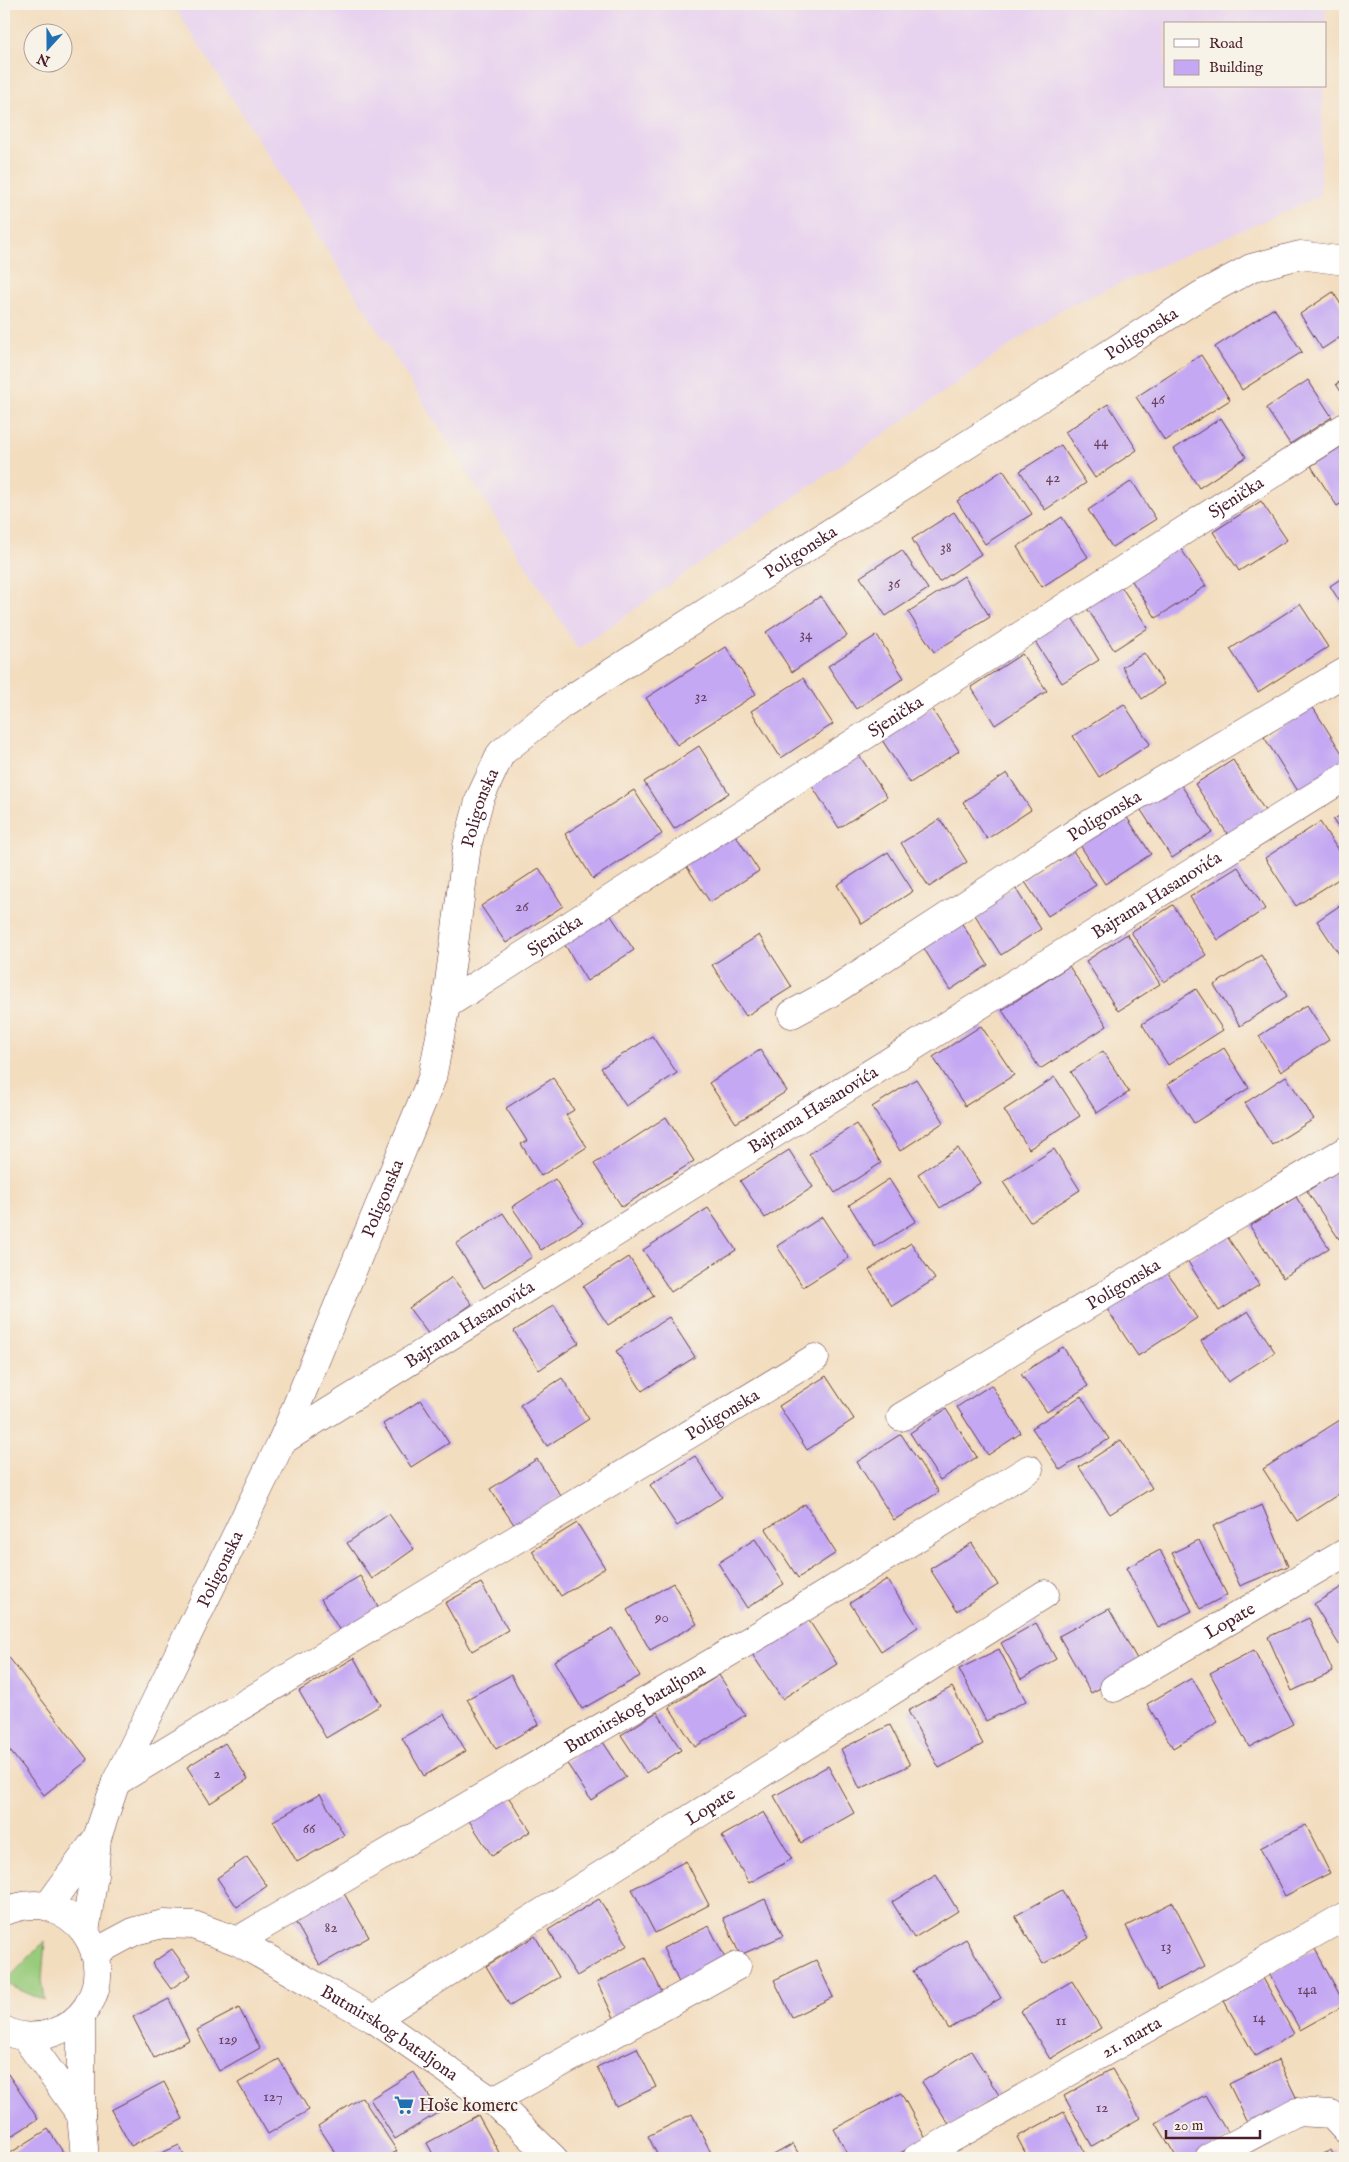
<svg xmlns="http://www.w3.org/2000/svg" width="1349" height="2162" font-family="'IM FELL English',serif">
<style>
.built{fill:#e7d2ef}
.green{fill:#98cb7c;stroke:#717554}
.building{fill:#c4a8f3}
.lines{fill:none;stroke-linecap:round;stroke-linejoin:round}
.minor-casing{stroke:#633c41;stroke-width:29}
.tertiary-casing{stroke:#633c41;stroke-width:29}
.minor{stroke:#fff;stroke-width:28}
.tertiary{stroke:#fff;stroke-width:28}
.labels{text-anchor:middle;stroke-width:4;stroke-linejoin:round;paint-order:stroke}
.number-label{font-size:15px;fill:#68415d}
.street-label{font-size:18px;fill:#4a1f2b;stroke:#f7f3e8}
.poi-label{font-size:18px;fill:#4a1f2b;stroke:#f7f3e8;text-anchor:start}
</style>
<rect width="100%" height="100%" fill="#f7f3e8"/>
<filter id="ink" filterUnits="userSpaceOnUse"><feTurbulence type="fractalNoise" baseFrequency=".02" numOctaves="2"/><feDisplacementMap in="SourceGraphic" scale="10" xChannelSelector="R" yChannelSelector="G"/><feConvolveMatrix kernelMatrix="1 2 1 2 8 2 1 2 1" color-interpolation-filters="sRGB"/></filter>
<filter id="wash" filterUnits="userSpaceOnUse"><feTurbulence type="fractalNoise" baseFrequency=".0096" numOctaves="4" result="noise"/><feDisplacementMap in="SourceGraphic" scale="20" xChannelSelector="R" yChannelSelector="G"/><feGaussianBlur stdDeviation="1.12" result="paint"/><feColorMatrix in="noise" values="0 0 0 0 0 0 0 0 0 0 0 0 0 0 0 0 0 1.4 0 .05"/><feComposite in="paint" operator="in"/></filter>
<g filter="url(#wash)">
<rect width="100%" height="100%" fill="#f3ddbf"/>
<polygon class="built" points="173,4 1326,4 1325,31 1325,24 1165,24 1165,86 1323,86 1320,196 1062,309 578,649"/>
<polygon class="green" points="45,1941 42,1979 45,2001 4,1983"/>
<g id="blocks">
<g class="building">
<polygon points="1333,292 1345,311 1345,334 1322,349 1300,314"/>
<polygon points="1274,308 1302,352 1242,390 1215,347"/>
<polygon points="1201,355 1230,400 1165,441 1136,397"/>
<polygon points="1345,379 1345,398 1336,384"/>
<polygon points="1308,380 1332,417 1290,444 1266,408"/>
<polygon points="1108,404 1137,450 1095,478 1065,432"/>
<polygon points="1221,418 1246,457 1199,488 1174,449"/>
<polygon points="1345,444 1345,501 1337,506 1311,466"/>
<polygon points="1061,445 1086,483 1045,510 1020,471"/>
<polygon points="1003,470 1032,514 985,544 957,501"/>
<polygon points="1132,481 1156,519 1112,547 1088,510"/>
<polygon points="1261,501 1287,540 1239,571 1213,532"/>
<polygon points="954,512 981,554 939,582 912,539"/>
<polygon points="1062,517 1088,557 1042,587 1017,547"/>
<polygon points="1179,546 1206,586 1156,618 1130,578"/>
<polygon points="902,550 928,589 886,616 860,577"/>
<polygon points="964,576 990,617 934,652 908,612"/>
<polygon points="1345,576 1345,610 1330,586"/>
<polygon points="1117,580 1148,628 1114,650 1083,602"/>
<polygon points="821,596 847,636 792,672 766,632"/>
<polygon points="1300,604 1328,647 1258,692 1230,649"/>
<polygon points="1069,613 1099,660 1062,683 1032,637"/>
<polygon points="877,635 904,678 856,709 828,666"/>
<polygon points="726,647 756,694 677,745 646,698"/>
<polygon points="1144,653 1164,684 1142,699 1122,667"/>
<polygon points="1022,654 1047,691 995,725 971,687"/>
<polygon points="803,678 833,724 781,758 751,711"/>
<polygon points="1124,704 1150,744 1099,777 1073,736"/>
<polygon points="1312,706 1345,758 1345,772 1303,799 1264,737"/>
<polygon points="931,708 959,751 910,783 882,740"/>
<polygon points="699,746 729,793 674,829 644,782"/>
<polygon points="859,755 887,797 839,828 812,786"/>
<polygon points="1233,760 1269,817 1232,841 1195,784"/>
<polygon points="1007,773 1031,810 987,839 963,802"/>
<polygon points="1179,782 1212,832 1172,858 1139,807"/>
<polygon points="634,790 662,834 593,879 565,834"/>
<polygon points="1345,812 1345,838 1333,820"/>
<polygon points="1126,816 1151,854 1105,884 1080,845"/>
<polygon points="940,819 967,862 929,887 901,843"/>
<polygon points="1320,822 1345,861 1345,875 1296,906 1265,858"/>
<polygon points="734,833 759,871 710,902 685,864"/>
<polygon points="1071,848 1096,885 1048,916 1023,879"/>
<polygon points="888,852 913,891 862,924 837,885"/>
<polygon points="1238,867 1265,909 1218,940 1190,897"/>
<polygon points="539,868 563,906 506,943 481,906"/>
<polygon points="1014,886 1041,929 1001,955 973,912"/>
<polygon points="1345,902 1345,959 1343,960 1317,921"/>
<polygon points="1173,905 1206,955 1164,982 1131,932"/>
<polygon points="609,913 634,950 587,981 563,942"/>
<polygon points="959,919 988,965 950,990 921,944"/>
<polygon points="1127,934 1160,984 1118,1011 1086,961"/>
<polygon points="759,935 792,987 746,1016 712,965"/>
<polygon points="1261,955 1287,996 1240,1026 1214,985"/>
<polygon points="1069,966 1107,1026 1040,1069 1002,1010"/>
<polygon points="1196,989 1223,1030 1168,1065 1142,1024"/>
<polygon points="1307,1005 1329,1040 1281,1072 1259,1036"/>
<polygon points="981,1026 1014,1075 965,1106 933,1057"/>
<polygon points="652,1036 677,1073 626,1106 601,1068"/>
<polygon points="1224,1048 1249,1088 1194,1123 1168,1084"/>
<polygon points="760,1050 787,1091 736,1123 709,1083"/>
<polygon points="1103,1051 1129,1092 1097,1113 1071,1072"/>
<polygon points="1286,1076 1314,1119 1272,1145 1245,1103"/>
<polygon points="1055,1077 1080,1116 1029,1149 1004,1110"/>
<polygon points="553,1078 574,1110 566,1115 587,1147 541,1176 521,1144 527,1141 506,1108"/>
<polygon points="916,1079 944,1122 900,1151 872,1107"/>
<polygon points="666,1117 694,1161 622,1207 594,1164"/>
<polygon points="856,1124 881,1163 835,1193 809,1154"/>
<polygon points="958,1148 980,1183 940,1208 918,1174"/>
<polygon points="1054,1149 1080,1190 1030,1222 1003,1182"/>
<polygon points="789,1150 813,1187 765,1218 740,1181"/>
<polygon points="1345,1167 1345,1235 1339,1239 1307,1191"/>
<polygon points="555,1179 583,1223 541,1250 512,1207"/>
<polygon points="889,1179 916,1221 875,1247 849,1205"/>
<polygon points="1296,1197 1329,1248 1283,1278 1250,1226"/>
<polygon points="708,1208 736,1250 671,1292 643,1250"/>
<polygon points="503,1213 532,1257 484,1288 456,1244"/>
<polygon points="822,1217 849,1258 803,1287 777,1246"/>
<polygon points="1226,1235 1259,1285 1219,1311 1187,1260"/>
<polygon points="911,1243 935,1279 892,1306 869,1270"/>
<polygon points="629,1257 654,1296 608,1325 583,1287"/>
<polygon points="1166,1271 1197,1318 1138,1356 1107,1309"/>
<polygon points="452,1277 472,1304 429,1335 409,1308"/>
<polygon points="554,1305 579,1343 539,1370 514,1331"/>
<polygon points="1248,1311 1275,1352 1228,1382 1201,1341"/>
<polygon points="669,1317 695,1357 642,1391 616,1351"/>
<polygon points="1063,1347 1088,1386 1047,1412 1021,1374"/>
<polygon points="826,1376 854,1419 807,1450 779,1406"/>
<polygon points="562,1378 589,1419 547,1446 520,1405"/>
<polygon points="991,1385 1021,1433 988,1455 957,1407"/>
<polygon points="1081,1396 1109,1439 1060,1470 1032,1428"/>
<polygon points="421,1400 449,1443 411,1467 383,1424"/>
<polygon points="946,1409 977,1457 940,1480 910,1433"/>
<polygon points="1340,1420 1345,1428 1345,1490 1297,1521 1263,1469"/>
<polygon points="901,1434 939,1492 894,1520 857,1462"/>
<polygon points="1121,1440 1152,1488 1110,1514 1079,1467"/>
<polygon points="695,1456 722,1497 677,1526 650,1485"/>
<polygon points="537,1459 561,1496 515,1526 490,1489"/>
<polygon points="805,1504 836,1553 798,1578 766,1529"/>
<polygon points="1262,1505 1288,1566 1240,1586 1213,1526"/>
<polygon points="389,1514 414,1549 372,1579 347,1543"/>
<polygon points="577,1523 605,1568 561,1596 532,1551"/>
<polygon points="755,1539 784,1584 747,1608 718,1563"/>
<polygon points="1199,1540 1227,1595 1200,1609 1172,1553"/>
<polygon points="972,1543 998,1585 957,1611 930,1569"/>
<polygon points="1160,1550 1192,1611 1158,1628 1126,1568"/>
<polygon points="360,1576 382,1613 343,1636 321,1599"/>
<polygon points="887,1579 918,1627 881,1651 850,1603"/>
<polygon points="481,1583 508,1630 472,1651 445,1603"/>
<polygon points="673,1583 697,1624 650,1650 627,1610"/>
<polygon points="1345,1585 1345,1649 1343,1651 1314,1604"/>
<polygon points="1109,1609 1141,1666 1091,1693 1059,1636"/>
<polygon points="1309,1618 1333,1672 1292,1691 1268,1637"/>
<polygon points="808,1619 837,1664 782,1699 752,1654"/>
<polygon points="1036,1623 1056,1659 1021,1679 1001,1643"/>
<polygon points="613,1628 640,1676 582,1709 554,1661"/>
<polygon points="999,1649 1026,1701 986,1721 959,1669"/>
<polygon points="1254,1650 1293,1724 1249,1747 1210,1673"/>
<polygon points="4,1651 88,1760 44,1795 4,1743"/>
<polygon points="354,1658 381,1705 326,1738 299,1691"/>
<polygon points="511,1675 539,1724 496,1749 467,1699"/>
<polygon points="719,1675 745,1715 695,1747 669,1707"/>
<polygon points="1192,1678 1218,1722 1173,1748 1147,1704"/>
<polygon points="952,1687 983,1744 939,1768 908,1711"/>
<polygon points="657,1712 681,1750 646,1773 621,1735"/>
<polygon points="444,1714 466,1751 424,1776 402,1738"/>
<polygon points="890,1725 910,1765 860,1789 841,1749"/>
<polygon points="601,1739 626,1777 591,1800 566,1762"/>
<polygon points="225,1743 248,1779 210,1803 187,1767"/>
<polygon points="828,1766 854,1813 801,1843 774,1796"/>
<polygon points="320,1794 344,1835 297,1862 273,1821"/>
<polygon points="507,1795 531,1831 492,1856 468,1819"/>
<polygon points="764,1812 792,1859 749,1883 722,1836"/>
<polygon points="1306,1825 1330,1873 1285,1896 1260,1848"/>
<polygon points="247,1857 267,1886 237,1907 217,1878"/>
<polygon points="686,1861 709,1905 655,1933 632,1889"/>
<polygon points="936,1875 958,1911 914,1938 892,1902"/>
<polygon points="342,1890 369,1937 320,1965 293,1918"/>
<polygon points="1062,1890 1089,1938 1043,1964 1015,1916"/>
<polygon points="599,1899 628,1945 577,1976 548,1930"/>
<polygon points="765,1899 783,1936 740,1955 723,1918"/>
<polygon points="1173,1902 1205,1966 1158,1990 1126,1926"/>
<polygon points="709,1926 728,1964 681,1987 663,1948"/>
<polygon points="535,1936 559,1977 510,2006 486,1966"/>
<polygon points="966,1939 1001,1998 949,2029 913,1971"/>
<polygon points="172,1949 191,1975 171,1989 152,1963"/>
<polygon points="1315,1949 1345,2005 1300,2030 1269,1974"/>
<polygon points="645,1958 665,1998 616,2022 597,1982"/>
<polygon points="816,1960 833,1997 792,2017 774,1980"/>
<polygon points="1263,1978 1294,2034 1255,2056 1224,2001"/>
<polygon points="1072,1981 1101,2028 1050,2059 1021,2011"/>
<polygon points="169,1999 189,2040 154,2058 133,2017"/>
<polygon points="239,2008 260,2048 219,2071 197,2030"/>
<polygon points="637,2048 656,2087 616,2106 597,2067"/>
<polygon points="971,2051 999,2095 950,2126 922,2082"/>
<polygon points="279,2059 309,2110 268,2134 238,2083"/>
<polygon points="1278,2060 1299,2103 1250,2127 1229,2084"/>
<polygon points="1112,2069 1140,2118 1092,2146 1064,2096"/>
<polygon points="414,2072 439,2112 395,2139 370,2099"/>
<polygon points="8,2074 38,2119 4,2141 4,2077"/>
<polygon points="164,2082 183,2119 131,2146 111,2110"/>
<polygon points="901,2093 926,2139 891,2158 850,2158 834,2129"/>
<polygon points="1205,2095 1230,2137 1193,2158 1177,2158 1156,2123"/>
<polygon points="362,2097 397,2151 385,2158 339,2158 318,2126"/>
<polygon points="1064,2112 1088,2158 1028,2158 1017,2137"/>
<polygon points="692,2114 713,2157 659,2158 648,2136"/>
<polygon points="478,2115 502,2158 435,2158 427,2143"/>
<polygon points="48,2129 67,2158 4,2158 4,2157"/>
<polygon points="793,2144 801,2158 768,2158"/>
<polygon points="179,2145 185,2158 151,2158"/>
<polygon points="1331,2150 1335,2158 1314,2158"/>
</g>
</g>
</g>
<g filter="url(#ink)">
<use href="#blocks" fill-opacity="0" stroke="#633c41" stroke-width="1"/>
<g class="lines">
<defs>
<g id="minor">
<path id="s1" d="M446,1005L1345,427"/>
<path id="s2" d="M792,1014L827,995L1086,826L1345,672"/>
<path id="s3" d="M901,1417L1345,1151"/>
<path id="s4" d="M282,1441L1345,777"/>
<path id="s5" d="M1114,1688L1345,1553"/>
<path id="s6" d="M116,1782L815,1358"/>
<path id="s7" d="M237,1941L759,1635L1029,1469"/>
<path id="s8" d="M96,1952L135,1931L163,1924L193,1925L237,1941L374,2019L499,2106L553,2158"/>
<path id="s9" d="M374,2019L1045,1594"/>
<polyline points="492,2101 737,1966"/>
<path id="s10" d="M917,2158L1345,1916"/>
<polyline points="1209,2158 1296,2112 1331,2114 1345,2129"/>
</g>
<g id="tertiary">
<polyline points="48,1906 97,1838"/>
<path d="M4,1911C18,1907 34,1902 49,1907C111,1926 115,2012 52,2033C37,2038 18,2038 4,2030"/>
<path id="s11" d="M85,1932L94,1875L97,1838L116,1782L282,1441L432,1078L446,1005L467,846L480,798L501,753L561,705L1201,295L1251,268L1300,255L1345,261"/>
<polyline points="81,2016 81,2115 85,2158"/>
<polyline points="25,2037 81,2115"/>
</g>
</defs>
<use href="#minor" class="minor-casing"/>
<use href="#tertiary" class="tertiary-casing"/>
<use href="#minor" class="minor"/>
<use href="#tertiary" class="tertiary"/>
</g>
</g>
<defs>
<symbol id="supermarket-bare" viewBox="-9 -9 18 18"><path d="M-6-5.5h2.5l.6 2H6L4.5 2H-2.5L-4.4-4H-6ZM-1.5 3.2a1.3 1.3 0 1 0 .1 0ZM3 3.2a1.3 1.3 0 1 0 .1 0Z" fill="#1f6fb2" stroke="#f7f3e8" stroke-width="2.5" paint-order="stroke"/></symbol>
</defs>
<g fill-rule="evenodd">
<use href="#supermarket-bare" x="390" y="2091" width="28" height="28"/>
</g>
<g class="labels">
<g class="number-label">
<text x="1158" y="404">46</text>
<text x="1101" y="446">44</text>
<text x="1053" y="482">42</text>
<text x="946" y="552">38</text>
<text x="894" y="588">36</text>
<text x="806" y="639">34</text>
<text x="701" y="701">32</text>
<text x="522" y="911">26</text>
<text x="662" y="1622">90</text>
<text x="217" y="1778">2</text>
<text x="309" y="1833">66</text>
<text x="331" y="1932">82</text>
<text x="1166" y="1951">13</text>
<text x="1307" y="1994">14a</text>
<text x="1259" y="2022">14</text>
<text x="1061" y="2025">11</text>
<text x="228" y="2044">129</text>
<text x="273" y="2101">127</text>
<text x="1102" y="2112">12</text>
</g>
<g class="street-label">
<text dy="6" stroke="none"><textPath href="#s11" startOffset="2026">Poligonska</textPath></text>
<text dy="6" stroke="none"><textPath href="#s1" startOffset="939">Sjenička</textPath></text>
<text dy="6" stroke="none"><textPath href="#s11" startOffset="1621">Poligonska</textPath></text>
<text dy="6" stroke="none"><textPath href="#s1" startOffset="534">Sjenička</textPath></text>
<text dy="6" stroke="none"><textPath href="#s11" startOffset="1201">Poligonska</textPath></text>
<text dy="6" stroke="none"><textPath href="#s2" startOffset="370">Poligonska</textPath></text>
<text dy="6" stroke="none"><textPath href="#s4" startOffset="1031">Bajrama Hasanovića</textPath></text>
<text dy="6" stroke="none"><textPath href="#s1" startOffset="129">Sjenička</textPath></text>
<text dy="6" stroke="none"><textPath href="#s4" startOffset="626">Bajrama Hasanovića</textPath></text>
<text dy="6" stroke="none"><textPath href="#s11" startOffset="796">Poligonska</textPath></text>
<text dy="6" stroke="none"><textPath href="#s3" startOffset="259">Poligonska</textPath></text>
<text dy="6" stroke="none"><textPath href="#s4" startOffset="221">Bajrama Hasanovića</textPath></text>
<text dy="6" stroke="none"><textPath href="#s6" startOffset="709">Poligonska</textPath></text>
<text dy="6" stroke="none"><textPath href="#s11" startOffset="391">Poligonska</textPath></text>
<text dy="6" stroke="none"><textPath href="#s5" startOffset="134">Lopate</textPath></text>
<text dy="6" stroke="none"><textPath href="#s7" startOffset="461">Butmirskog bataljona</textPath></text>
<text dy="6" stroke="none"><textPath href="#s9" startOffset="398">Lopate</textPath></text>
<text dy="6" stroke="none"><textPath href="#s8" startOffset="328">Butmirskog bataljona</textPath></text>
<text dy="6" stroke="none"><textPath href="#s10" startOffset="246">21. marta</textPath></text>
</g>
<g class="poi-label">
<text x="419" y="2111">Hoše komerc</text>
</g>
</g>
<rect width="1349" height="2162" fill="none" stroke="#f7f3e8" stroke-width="20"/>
<rect x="1164" y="22" width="162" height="65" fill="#f7f3e8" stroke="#b29e9c"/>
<rect x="1174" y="39" width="25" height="8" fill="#ffffff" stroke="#b29e9c"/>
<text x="1209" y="48" font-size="15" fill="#4a1f2b">Road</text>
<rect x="1174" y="60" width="25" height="15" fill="#c4a8f3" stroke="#b29e9c"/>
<text x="1209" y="72" font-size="15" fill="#4a1f2b">Building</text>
<g transform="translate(48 48) rotate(201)"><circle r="24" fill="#f7f3e8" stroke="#b29e9c"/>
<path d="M0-4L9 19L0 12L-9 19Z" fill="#1f6fb2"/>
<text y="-8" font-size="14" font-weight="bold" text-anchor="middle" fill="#4a1f2b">N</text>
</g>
<path d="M1166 2130v8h94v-8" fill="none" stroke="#4a1f2b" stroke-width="2.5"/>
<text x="1174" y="2130" font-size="15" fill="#4a1f2b" stroke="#f7f3e8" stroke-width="4" paint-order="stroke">20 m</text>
</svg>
